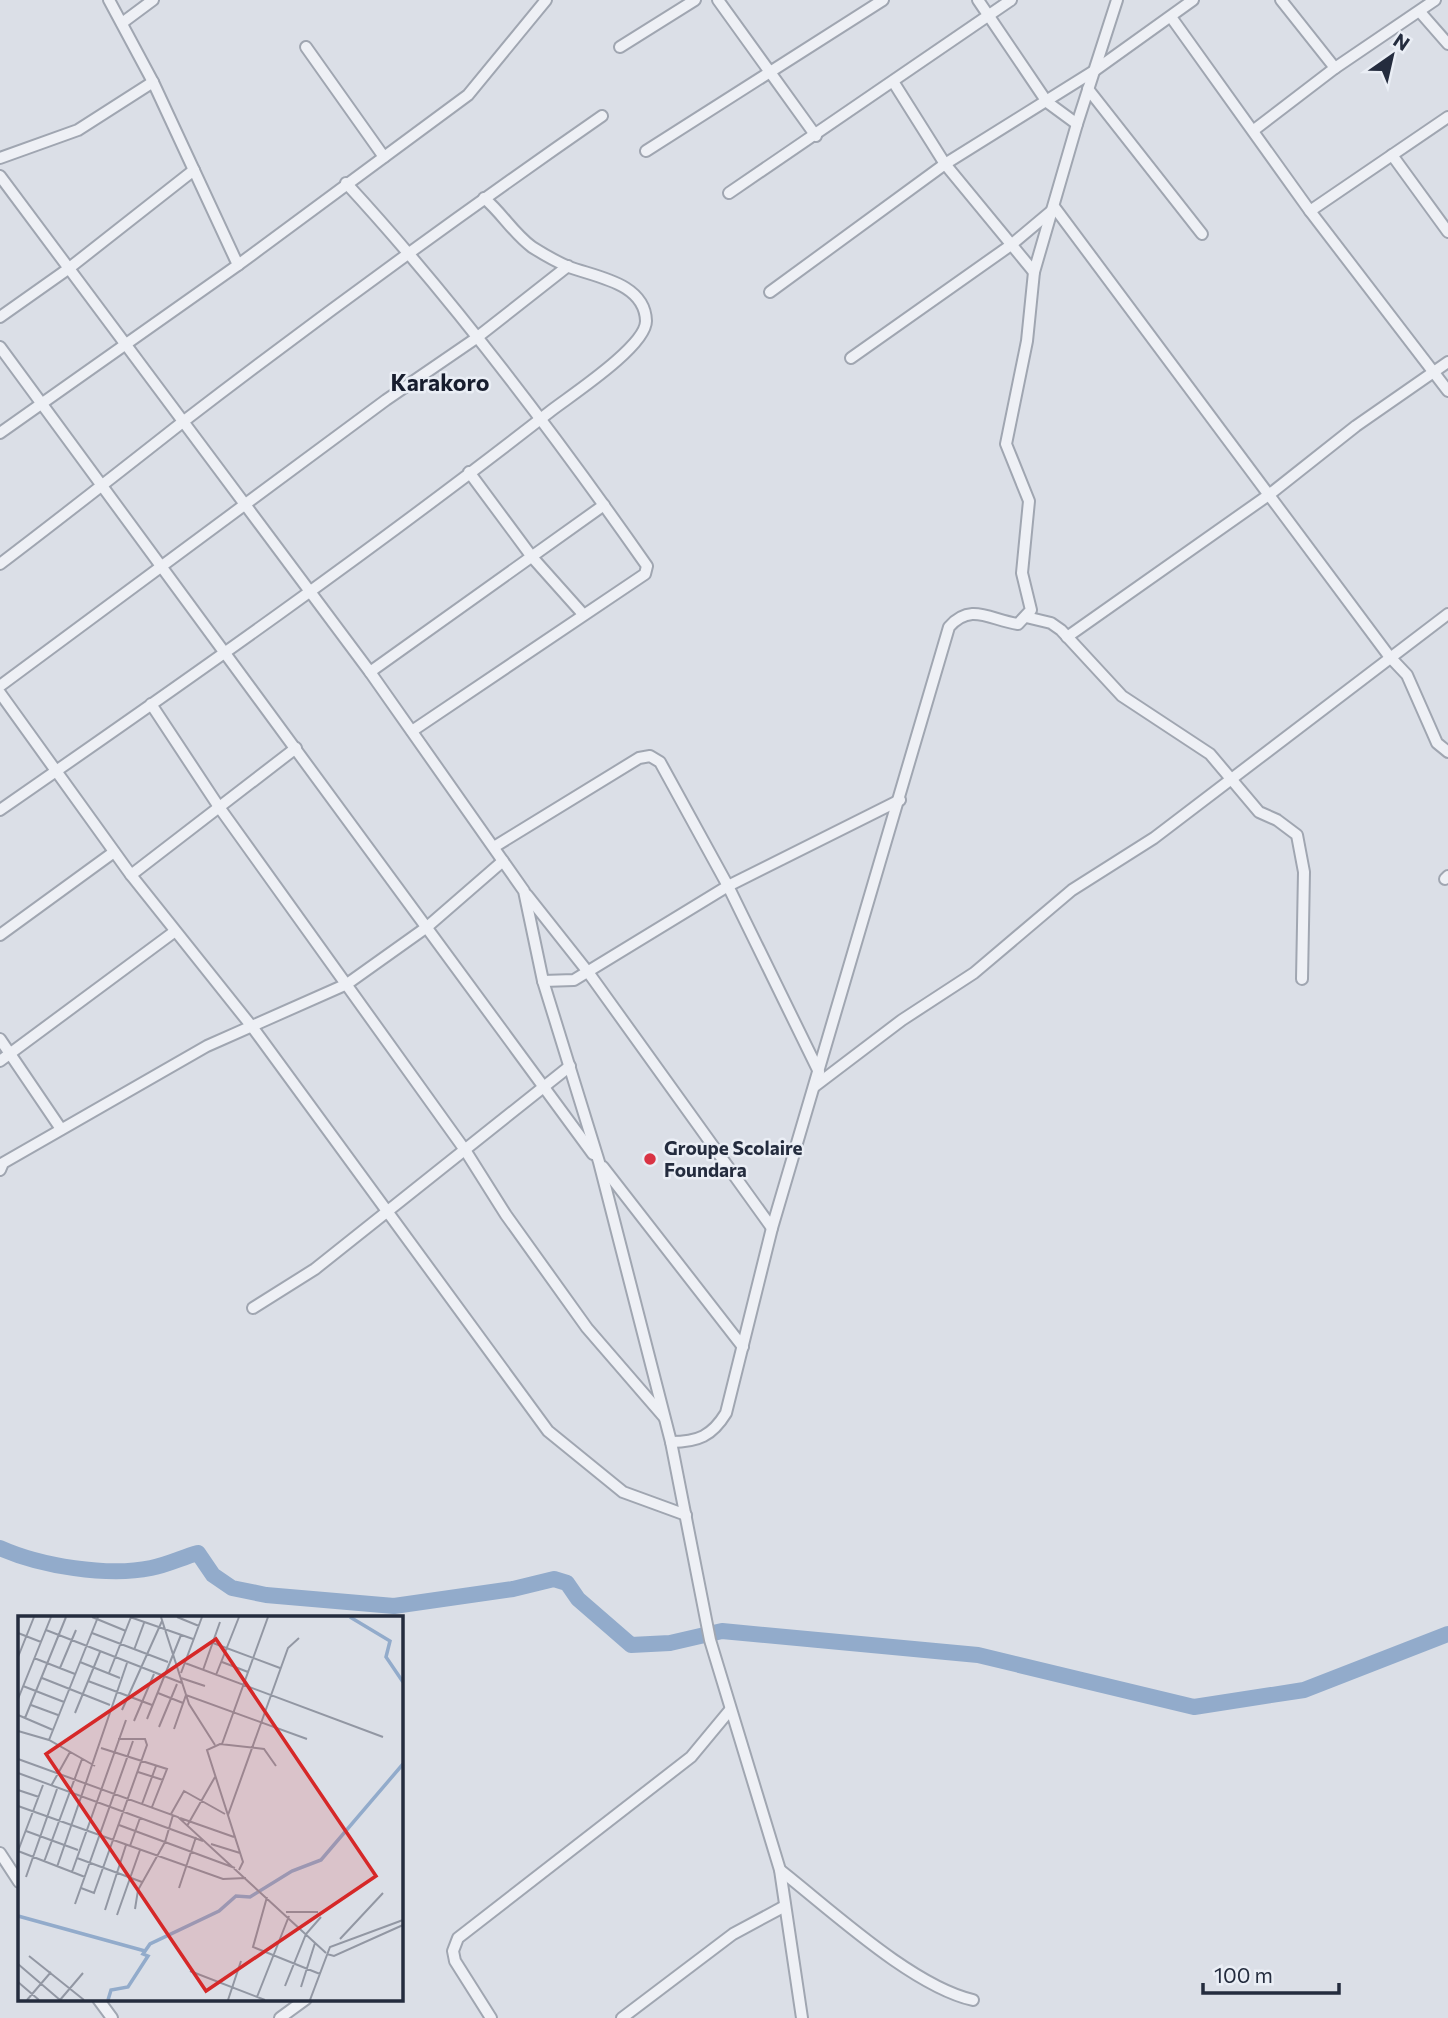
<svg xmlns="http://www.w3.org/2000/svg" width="1448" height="2018" font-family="Commissioner,sans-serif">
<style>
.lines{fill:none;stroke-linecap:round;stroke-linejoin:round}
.river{stroke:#92abcb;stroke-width:16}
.minor-casing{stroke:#a0a6b1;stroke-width:14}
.minor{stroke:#eef0f5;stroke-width:10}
.poi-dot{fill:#d93344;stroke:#eaeef5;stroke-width:2.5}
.labels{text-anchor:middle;stroke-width:5;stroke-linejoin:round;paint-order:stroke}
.poi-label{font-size:19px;font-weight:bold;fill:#242c3e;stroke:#eaeef5;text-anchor:start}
.quarter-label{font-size:23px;font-weight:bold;fill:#171d2e;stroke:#eaeef5}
.inset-river{fill:none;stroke:#92abcb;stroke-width:3.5}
.inset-road{fill:none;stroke:#9297a3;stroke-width:2}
.view{fill:#d62828;fill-opacity:0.15;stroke:#d62828;stroke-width:3.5}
.inset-edge{fill:none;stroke:#242c3e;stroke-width:3.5}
</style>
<rect width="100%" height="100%" fill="#dbdfe7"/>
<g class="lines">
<path class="river" d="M0,1548C40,1566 108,1577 151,1568C167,1565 183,1557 198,1553L213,1575L232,1588L266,1595L394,1606L513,1589L554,1579L567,1583L578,1599L631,1645L670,1643L722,1631L978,1655L1194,1707L1304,1690L1448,1634"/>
<defs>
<g id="minor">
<polyline points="109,0 153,82 238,265"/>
<polyline points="718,0 816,136"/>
<polyline points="978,0 1047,102 1077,124"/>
<polyline points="1281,0 1335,68"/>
<polyline points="1420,12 1448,44"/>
<polyline points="1171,17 1310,211 1448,391"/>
<polyline points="122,23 153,0"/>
<polyline points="306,47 384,157"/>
<polyline points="620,47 695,0"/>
<polyline points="894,83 945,164 1034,272"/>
<polyline points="1088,89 1202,234"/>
<polyline points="1254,130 1335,68 1435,0"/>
<polyline points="646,151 883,0"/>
<polyline points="1392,155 1448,232"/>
<polyline points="0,158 78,130 153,82"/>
<polyline points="0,176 370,672 524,891 543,981 599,1162 671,1442 710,1640 780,1870 802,2018"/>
<path d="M346,183C454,300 556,436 647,566L645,574L412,731"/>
<polyline points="729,193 1011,0"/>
<polyline points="1310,211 1448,117"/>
<polyline points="770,292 945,164 1094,71 1193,0"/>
<polyline points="0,317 68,269 194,170"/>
<polyline points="0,347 593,1154"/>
<polyline points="851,358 1011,245 1055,208 1389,656 1407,675 1437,743 1448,752"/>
<polyline points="0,433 238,265 468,95 546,0"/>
<polyline points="469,472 532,557 582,613"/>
<path d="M0,564C62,517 123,469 184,421C321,316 461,214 602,116"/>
<polyline points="1026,617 1051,623 1061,630 1122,696 1210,754 1259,812 1277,820 1297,835 1304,872 1302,979"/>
<polyline points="1067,637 1270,494 1356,426 1448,362"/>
<polyline points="370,672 604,505"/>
<polyline points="0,686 386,400 475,339 568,266"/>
<polyline points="0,693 131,875 253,1028 548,1431 623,1492 686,1515"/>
<polyline points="151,704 219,807 465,1150 506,1215 587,1328 664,1417"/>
<path d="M0,810C186,681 373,550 552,410C573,394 646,346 646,321C645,283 596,277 569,267C557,262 543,254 532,247C513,233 502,213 484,198"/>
<polyline points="494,847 639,758 650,756 660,762 728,886 819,1072"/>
<polyline points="131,875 296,748"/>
<polyline points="1445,879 1448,876"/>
<polyline points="527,895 588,972 772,1228"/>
<polyline points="0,935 114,852"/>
<polyline points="543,981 574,980 728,886 900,800"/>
<polyline points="0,1039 61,1129"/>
<polyline points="0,1061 174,932"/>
<polyline points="815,1086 902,1020 974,973 1072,890 1154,838 1448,614"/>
<polyline points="603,1167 743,1347"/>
<polyline points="0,1170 3,1163 207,1046 347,984 427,927 503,861"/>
<polyline points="253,1308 315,1269 570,1066"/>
<path d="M671,1442C698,1442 712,1436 726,1413L772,1228L949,627C971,602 990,620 1018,624L1031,610L1022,573L1029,501L1006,444L1027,341L1034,272L1077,124L1117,0"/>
<polyline points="0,1853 19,1882"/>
<path d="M780,1870C831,1910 912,1986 973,2000"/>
<polyline points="98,1999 112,2018"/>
<polyline points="280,2018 306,1999"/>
<polyline points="491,2018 455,1961 453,1951 458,1938 691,1757 730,1710"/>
<polyline points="622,2018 733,1934 785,1906"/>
</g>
</defs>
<use href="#minor" class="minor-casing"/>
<use href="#minor" class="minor"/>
</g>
<circle class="poi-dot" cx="650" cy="1159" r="7"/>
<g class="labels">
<g class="poi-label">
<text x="664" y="1155">Groupe Scolaire<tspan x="664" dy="22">Foundara</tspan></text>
</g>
<g class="quarter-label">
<text x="440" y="391">Karakoro</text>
</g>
</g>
<g transform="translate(18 1616)">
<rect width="385" height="385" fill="#dbdfe7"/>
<path class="inset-river" d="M332,1L372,25L368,41L385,66M0,300L127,335M90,384L93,374L110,371L130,340L125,338L132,328L201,295L218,280L232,281L274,255L303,244L385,148"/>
<path class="inset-road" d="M74,1L108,15M112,1L175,23M143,1L171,88L197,129M159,1L181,10M28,14L164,67M0,17L23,26M74,17L150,46M195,27L262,52M116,34L126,7M0,41L16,1M16,42L57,58M62,46L102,62M204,46L230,56M167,47L365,121M42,52L58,14M185,54L202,6M91,57L113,1M163,57L184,1M198,59L221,1M24,62L92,89M163,62L187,70M70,65L134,89M5,70L46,86M140,77L165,87M0,83L33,1M13,89L40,99M104,94L144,5M57,97L82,36M0,99L35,114M7,102L48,1M129,103L163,19M116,105L136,58M141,111L159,68M156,113L168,79L289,123M0,115L31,124L77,150M31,124L80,1M204,128L250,1M83,132L149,153L134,191M0,143L160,201L308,337M120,156L145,164M0,157L185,225M33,170L52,136M0,174L21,181M124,188L138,150M0,190L205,263L228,262M153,198L166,175L207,198M210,199L270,32L281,22M162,202L216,221M101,209L217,252M169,210L197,161M8,215L60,234M193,228L222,237M112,230L122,202M0,235L25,169M0,235L67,261M59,242L124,266M26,246L64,143M39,251L109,47M221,254L225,246L189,134L202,128L246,133L258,150M54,256L108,104M8,261L39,173M63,272L76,277L129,129L127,123H100M161,272L178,221M249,281L235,331L302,358M57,288L115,125M117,293L120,274L147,226L155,199M87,294L108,229M268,296H300M99,299L122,234M322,323L365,277M309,338L316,340L385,309M11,340L66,384M0,348L42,384M172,355L247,384M0,366L21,384M267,370L288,318L303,301M283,371L297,327M239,381L271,300M9,384L33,356M42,384L65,357M210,384L223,345M292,384L312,331L385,304"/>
<path class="view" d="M198,23L358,260L188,375L28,138Z"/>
<rect width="385" height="385" class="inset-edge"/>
</g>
<g transform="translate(1392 56) rotate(34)" stroke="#eaeef5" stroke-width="5" paint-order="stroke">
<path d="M0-5L12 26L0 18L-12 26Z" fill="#242c3e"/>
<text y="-10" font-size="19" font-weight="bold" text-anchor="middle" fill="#242c3e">N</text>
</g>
<path d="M1203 1983v10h136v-10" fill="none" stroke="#242c3e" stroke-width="3.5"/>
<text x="1214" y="1983" font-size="21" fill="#242c3e" stroke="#eaeef5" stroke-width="5" paint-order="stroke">100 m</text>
</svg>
